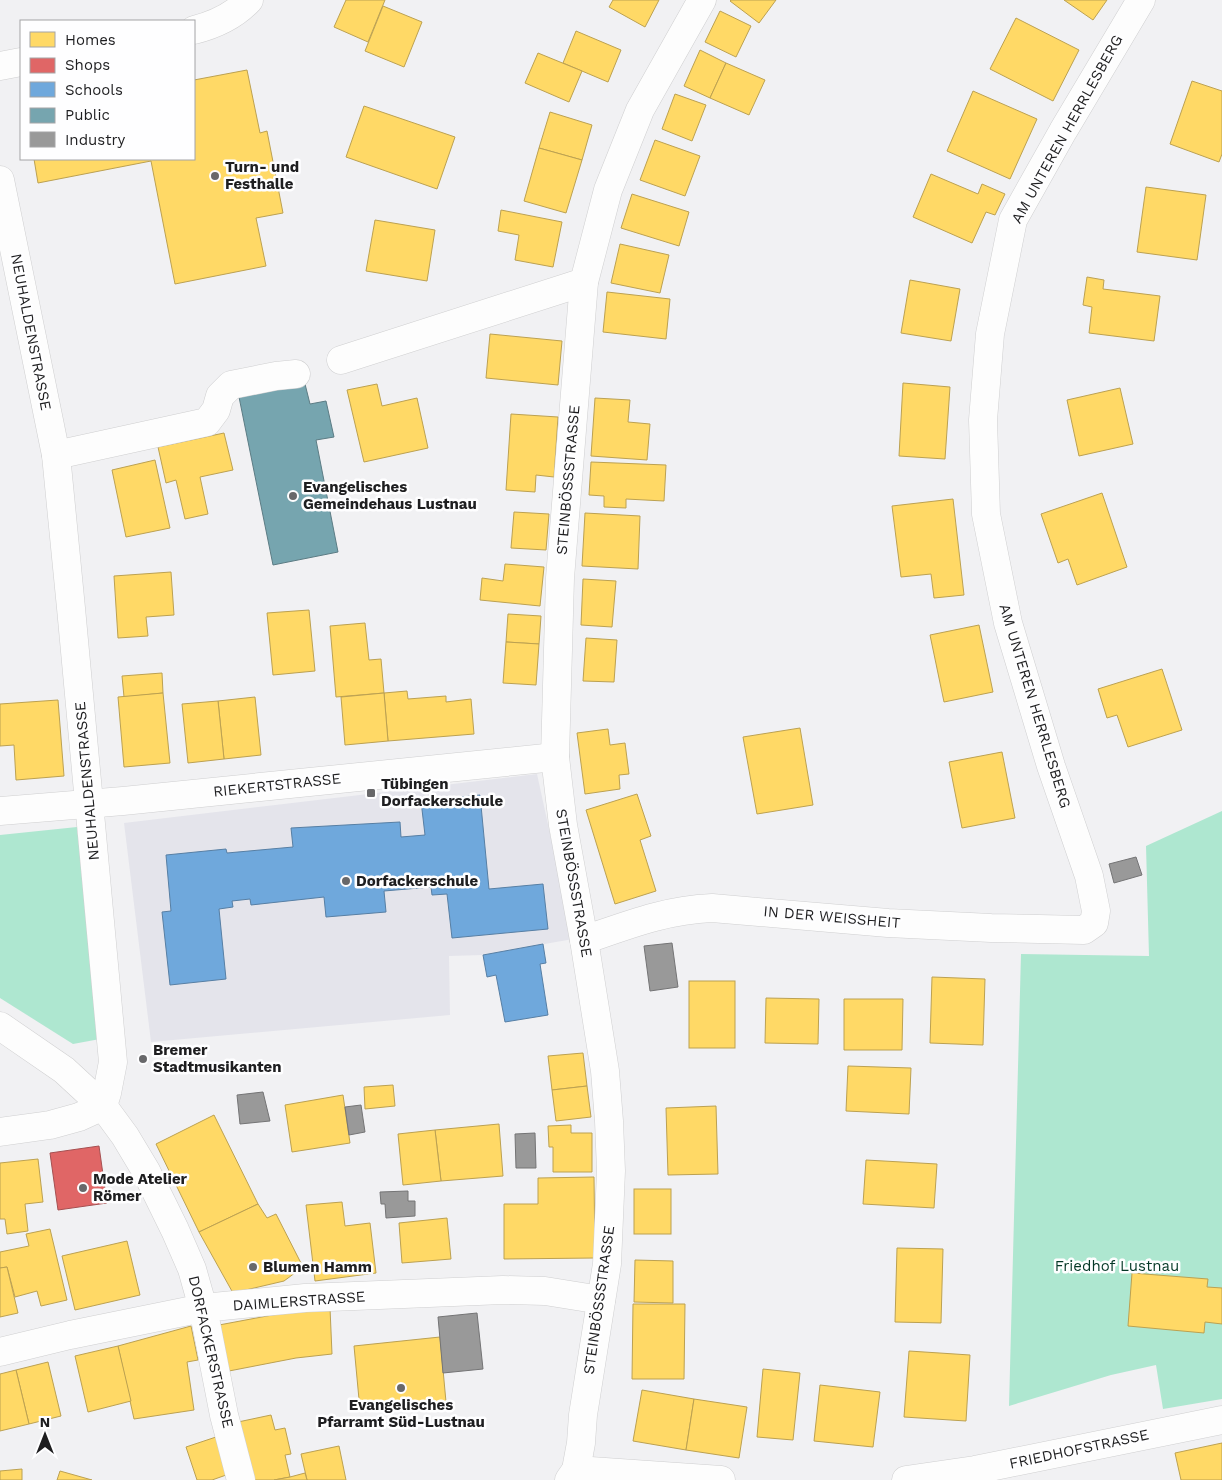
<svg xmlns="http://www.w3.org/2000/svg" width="1222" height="1480" font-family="'Work Sans',sans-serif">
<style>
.built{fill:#e4e4eb}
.green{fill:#aee7d0}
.homes{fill:#ffd966;stroke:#bca151}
.shops{fill:#e06666;stroke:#a65051}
.schools{fill:#6fa8dc;stroke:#577fa4}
.public{fill:#76a5af;stroke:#5c7c84}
.industry{fill:#999;stroke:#747475}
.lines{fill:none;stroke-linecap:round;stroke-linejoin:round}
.minor-casing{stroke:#cfcfd0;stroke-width:29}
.minor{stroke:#fdfdfd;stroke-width:28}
.poi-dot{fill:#68686a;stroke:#fefeff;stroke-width:2}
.labels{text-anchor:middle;stroke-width:5;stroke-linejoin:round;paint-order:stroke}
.street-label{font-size:15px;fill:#1e1e20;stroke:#fefeff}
.poi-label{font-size:15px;font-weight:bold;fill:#1e1e20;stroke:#fefeff;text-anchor:start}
.park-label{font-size:15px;fill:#043826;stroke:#fefeff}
</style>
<rect width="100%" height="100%" fill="#f1f1f3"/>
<polygon class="built" points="537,774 573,939 483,955 449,956 450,1015 151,1042 124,823"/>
<g class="green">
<polygon points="1222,811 1222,1399 1163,1409 1156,1365 1111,1375 1009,1406 1021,954 1149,956 1146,846"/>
<polygon points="77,827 100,1039 73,1044 0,998 0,835"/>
</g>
<g class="homes">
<polygon points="346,0 385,0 368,42 334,27"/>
<polygon points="613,0 659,0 645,27 609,7"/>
<polygon points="731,0 776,0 759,23 730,1"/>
<polygon points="1064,0 1107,0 1093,20"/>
<polygon points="383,6 422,22 404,67 365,51"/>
<polygon points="720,11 751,26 736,57 705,42"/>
<polygon points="1016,18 1079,50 1053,101 990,69"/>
<polygon points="576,31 621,50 608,82 563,63"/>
<polygon points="700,50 726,63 710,98 684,86"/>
<polygon points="538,53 582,71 569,102 525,83"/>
<polygon points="726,63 765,80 749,115 710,98"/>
<polygon points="247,70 260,133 267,131 283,213 256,218 266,266 175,284 151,161 38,183 34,159 194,159 194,80"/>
<polygon points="1192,81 1222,91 1222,154 1219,162 1170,144"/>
<polygon points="973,91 1037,119 1010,179 947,151"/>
<polygon points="675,94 706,105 692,141 662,129"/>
<polygon points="364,106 455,137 437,189 346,157"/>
<polygon points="550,112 592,125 582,160 539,148"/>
<polygon points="655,140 700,156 685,196 640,180"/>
<polygon points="539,148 582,160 566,213 524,201"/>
<polygon points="931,174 978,194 982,184 1005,194 995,215 986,212 972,243 913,217"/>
<polygon points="1146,187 1206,195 1197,260 1137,252"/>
<polygon points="632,194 689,212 679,246 621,228"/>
<polygon points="501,210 562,222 553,267 515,260 519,235 498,231"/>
<polygon points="375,220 435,230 427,281 366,271"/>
<polygon points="620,244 669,255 660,293 611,283"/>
<polygon points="1087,277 1104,280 1103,289 1160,296 1154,341 1089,333 1092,307 1083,305"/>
<polygon points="910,280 960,289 951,341 901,333"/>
<polygon points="607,292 670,299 666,339 603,332"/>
<polygon points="490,334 562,341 558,385 486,378"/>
<polygon points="903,383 950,387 945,459 899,456"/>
<polygon points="377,384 382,406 417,398 428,448 364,462 347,390"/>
<polygon points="1120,388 1133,444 1079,456 1067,400"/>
<polygon points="595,398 630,400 628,422 650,424 647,460 591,456"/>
<polygon points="511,414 558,417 554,477 536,475 535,492 506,490"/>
<polygon points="224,433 233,470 200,477 208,514 185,519 176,480 166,483 158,447"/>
<polygon points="155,460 170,528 126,537 112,470"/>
<polygon points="591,462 666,465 664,501 626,499 626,508 604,507 604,496 589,495"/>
<polygon points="1102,493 1127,567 1077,585 1068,559 1058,563 1041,514"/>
<polygon points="953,499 964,595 934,598 931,574 901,577 892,506"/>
<polygon points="514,512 549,514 546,550 511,548"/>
<polygon points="585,513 640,516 638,569 582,566"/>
<polygon points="505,564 544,567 540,606 480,600 482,578 503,581"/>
<polygon points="171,572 174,615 146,617 148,636 118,638 114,576"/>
<polygon points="583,579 616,581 612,627 581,625"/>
<polygon points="309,610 315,671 273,675 267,613"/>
<polygon points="508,614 541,616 539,644 506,642"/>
<polygon points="365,623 369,660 381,659 384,693 336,697 330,626"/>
<polygon points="979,625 993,692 944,702 930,635"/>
<polygon points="586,638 617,640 614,682 583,681"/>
<polygon points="506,642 539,644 536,685 503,683"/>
<polygon points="1162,669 1182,730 1128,747 1117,715 1107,718 1098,689"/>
<polygon points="162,673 163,693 124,697 122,676"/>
<polygon points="407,691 408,699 446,696 446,702 471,699 474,734 388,741 384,693"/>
<polygon points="163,693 170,763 124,767 118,697"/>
<polygon points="384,693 388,741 345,745 341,697"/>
<polygon points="255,697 261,755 224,759 218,701"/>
<polygon points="58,700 64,776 16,780 14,745 0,746 0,704"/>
<polygon points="218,701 224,759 188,763 182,704"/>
<polygon points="800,728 813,805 757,814 743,737"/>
<polygon points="608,729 610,745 625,743 629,774 619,775 620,789 585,794 577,733"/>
<polygon points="1002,752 1015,818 962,828 949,762"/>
<polygon points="637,794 651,836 640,840 656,891 615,904 586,810"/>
<polygon points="932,977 985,979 983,1045 930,1043"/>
<rect x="689" y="981" width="46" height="67"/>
<polygon points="766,998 819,999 818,1044 765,1043"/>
<polygon points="844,999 903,999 902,1050 844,1050"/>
<polygon points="583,1053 587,1086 552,1090 548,1056"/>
<polygon points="848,1066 911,1068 909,1114 846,1111"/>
<polygon points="393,1085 395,1106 365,1109 364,1087"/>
<polygon points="587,1086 591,1117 556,1121 552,1090"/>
<polygon points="343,1095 350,1143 292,1152 285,1105"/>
<polygon points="716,1106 718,1174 668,1175 666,1108"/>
<polygon points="214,1115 258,1204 199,1232 156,1144"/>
<polygon points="499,1124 503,1176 441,1181 435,1130"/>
<polygon points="571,1125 571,1133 592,1133 592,1172 553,1172 553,1147 549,1147 548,1126"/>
<polygon points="435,1130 441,1181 403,1185 398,1134"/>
<polygon points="38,1159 43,1202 25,1204 28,1231 7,1234 5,1219 0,1219 0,1163"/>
<polygon points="866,1160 937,1164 934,1208 863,1204"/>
<polygon points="594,1177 595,1258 504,1259 504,1204 538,1204 538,1178"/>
<rect x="634" y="1189" width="37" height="45"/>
<polygon points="342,1202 345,1226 370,1223 376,1273 315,1281 306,1205"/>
<polygon points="258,1204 267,1218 276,1214 303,1267 284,1281 233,1293 199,1232"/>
<polygon points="447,1218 451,1259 402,1263 399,1223"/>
<polygon points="50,1229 67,1300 41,1306 37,1291 15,1297 7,1267 0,1268 0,1252 29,1246 26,1234"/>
<polygon points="127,1241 140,1295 75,1310 62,1256"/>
<polygon points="897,1248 943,1249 941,1323 895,1322"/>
<polygon points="635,1260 673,1261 673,1303 634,1302"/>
<polygon points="7,1267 18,1313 0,1317 0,1268"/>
<polygon points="1132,1273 1208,1279 1207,1287 1222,1288 1222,1324 1205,1322 1204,1333 1128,1326"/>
<polygon points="633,1304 685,1304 684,1379 632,1379"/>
<polygon points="330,1308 332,1354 296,1358 229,1371 219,1325 283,1313"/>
<polygon points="191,1326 198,1360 187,1362 194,1410 134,1419 118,1346"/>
<polygon points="440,1337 446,1402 360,1410 354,1346"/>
<polygon points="118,1346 131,1401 88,1412 75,1356"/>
<polygon points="909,1351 970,1355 966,1421 904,1417"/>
<polygon points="48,1362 61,1416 29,1424 16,1370"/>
<polygon points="763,1369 800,1373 793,1440 757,1437"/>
<polygon points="16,1370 29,1424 0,1431 0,1374"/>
<polygon points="820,1385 880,1392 873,1447 814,1441"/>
<polygon points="642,1390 694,1399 686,1450 633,1441"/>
<polygon points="694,1399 747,1407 739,1458 686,1450"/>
<polygon points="271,1415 275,1430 285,1428 291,1454 285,1455 290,1477 274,1480 251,1480 238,1422"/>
<polygon points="216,1437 229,1474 212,1480 197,1480 186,1447"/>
<polygon points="1222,1443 1222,1480 1181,1480 1175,1453"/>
<polygon points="339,1446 346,1480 307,1480 301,1454"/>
<polygon points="22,1469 22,1480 0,1480 0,1471"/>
<polygon points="60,1471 92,1480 57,1480"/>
<polygon points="305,1473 307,1480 274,1480 290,1477"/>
</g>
<polygon class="shops" points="99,1146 107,1203 58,1210 50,1153"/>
<g class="schools">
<polygon points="480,795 489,889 543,884 548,929 452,938 447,894 432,895 431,887 384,891 386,912 326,917 324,897 251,905 250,899 232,901 233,907 219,909 226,979 170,985 162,912 171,911 166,855 226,849 227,853 293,847 291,828 400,822 401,837 425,835 421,801"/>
<polygon points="543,944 546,963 540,964 548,1015 505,1022 496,975 487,977 483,955"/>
</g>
<polygon class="public" points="305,384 310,404 326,401 334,437 316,440 338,552 273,565 239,397"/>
<g class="industry">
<polygon points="1136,857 1142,875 1114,883 1109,864"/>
<polygon points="672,943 678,987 650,991 644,946"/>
<polygon points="263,1092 270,1121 240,1124 237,1095"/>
<polygon points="361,1105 365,1132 349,1135 345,1107"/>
<polygon points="535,1133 536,1168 516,1168 515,1134"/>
<polygon points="408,1191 408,1201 415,1201 415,1216 386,1218 385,1204 381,1204 380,1192"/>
<polygon points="477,1313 483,1369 443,1373 438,1317"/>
</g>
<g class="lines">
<defs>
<g id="minor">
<path d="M194,30C214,25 235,15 249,0"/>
<polyline points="0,66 21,62"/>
<polyline points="0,180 56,455 71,608 113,1062 107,1093 103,1106"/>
<polyline points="341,360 584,282"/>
<polyline points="56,455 207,422 216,410 220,396 231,385 276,376 296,374"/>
<polyline points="0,811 123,801 555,757"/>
<path d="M584,940C628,925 665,910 712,908L888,923L991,928L1084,930L1094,923L1096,911L1089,876L1051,766L1008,623L986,514L983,420L990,334L1013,220L1063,131L1141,0"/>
<polyline points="0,1026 64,1070 103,1106 125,1136 146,1171 175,1230 192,1269 203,1308 224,1415 241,1480"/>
<polyline points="0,1132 50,1125 79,1117 103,1106"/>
<polyline points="0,1352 70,1335 203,1308 305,1298 503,1290 545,1291 601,1300"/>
<polyline points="576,1470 721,1480"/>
<polyline points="569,1480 576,1470 581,1443 583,1415 607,1264 611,1171 609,1121 605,1071 584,940 563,825 555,757 560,578 584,282 608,190 640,110 702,0"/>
<polyline points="906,1480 975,1470 1222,1420"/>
</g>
</defs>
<use href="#minor" class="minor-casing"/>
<use href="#minor" class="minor"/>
</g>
<g class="poi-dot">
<circle cx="215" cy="176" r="5"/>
<circle cx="293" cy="496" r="5"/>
<rect x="366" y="788" width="10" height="10" rx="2.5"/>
<circle cx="346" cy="881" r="5"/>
<circle cx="143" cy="1059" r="5"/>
<circle cx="83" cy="1188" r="5"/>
<circle cx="253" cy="1267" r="5"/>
<circle cx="401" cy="1388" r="5"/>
</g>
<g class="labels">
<g class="street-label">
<text transform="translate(1067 129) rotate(-61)" y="5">AM UNTEREN HERRLESBERG</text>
<text transform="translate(31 332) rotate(79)" y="5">NEUHALDENSTRASSE</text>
<text transform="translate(568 480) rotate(-85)" y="5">STEINBÖSSSTRASSE</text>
<text transform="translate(1035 706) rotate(73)" y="5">AM UNTEREN HERRLESBERG</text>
<text transform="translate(87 781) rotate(-95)" y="5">NEUHALDENSTRASSE</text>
<text transform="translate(277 785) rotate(-6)" y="5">RIEKERTSTRASSE</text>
<text transform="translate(574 883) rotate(80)" y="5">STEINBÖSSSTRASSE</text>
<text transform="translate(832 917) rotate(5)" y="5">IN DER WEISSHEIT</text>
<text transform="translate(599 1300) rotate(-82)" y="5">STEINBÖSSSTRASSE</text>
<text transform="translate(299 1301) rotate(-4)" y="5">DAIMLERSTRASSE</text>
<text transform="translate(211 1352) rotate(77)" y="5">DORFACKERSTRASSE</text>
<text transform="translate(1079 1449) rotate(-12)" y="5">FRIEDHOFSTRASSE</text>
</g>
<g class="poi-label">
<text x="225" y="172">Turn- und<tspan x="225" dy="17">Festhalle</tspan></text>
<text x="303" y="492">Evangelisches<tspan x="303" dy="17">Gemeindehaus Lustnau</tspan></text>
<text x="381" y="789">Tübingen<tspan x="381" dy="17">Dorfackerschule</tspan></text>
<text x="356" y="886">Dorfackerschule</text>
<text x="153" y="1055">Bremer<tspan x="153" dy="17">Stadtmusikanten</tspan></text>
<text x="93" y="1184">Mode Atelier<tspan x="93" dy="17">Römer</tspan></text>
<text x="263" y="1272">Blumen Hamm</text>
<text x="401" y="1410" text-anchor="middle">Evangelisches<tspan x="401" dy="17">Pfarramt Süd-Lustnau</tspan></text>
</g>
<g class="park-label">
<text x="1117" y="1271">Friedhof Lustnau</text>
</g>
</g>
<rect x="20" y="20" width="175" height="140" fill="#fefeff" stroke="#a4a4a6"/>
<rect x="30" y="32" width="25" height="15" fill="#ffd966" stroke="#a4a4a6"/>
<text x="65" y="45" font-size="15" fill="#1e1e20">Homes</text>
<rect x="30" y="58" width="25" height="15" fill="#e06666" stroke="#a4a4a6"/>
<text x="65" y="70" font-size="15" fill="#1e1e20">Shops</text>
<rect x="30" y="82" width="25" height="15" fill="#6fa8dc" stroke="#a4a4a6"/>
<text x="65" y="95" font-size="15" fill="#1e1e20">Schools</text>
<rect x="30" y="108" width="25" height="15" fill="#76a5af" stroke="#a4a4a6"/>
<text x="65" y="120" font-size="15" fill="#1e1e20">Public</text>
<rect x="30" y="132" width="25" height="15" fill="#999999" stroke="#a4a4a6"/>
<text x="65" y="145" font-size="15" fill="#1e1e20">Industry</text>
<g transform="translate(45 1435)" stroke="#fefeff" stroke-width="4" paint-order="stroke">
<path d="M0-4L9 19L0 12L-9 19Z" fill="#1e1e20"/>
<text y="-8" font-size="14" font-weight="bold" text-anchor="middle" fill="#1e1e20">N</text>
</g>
</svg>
